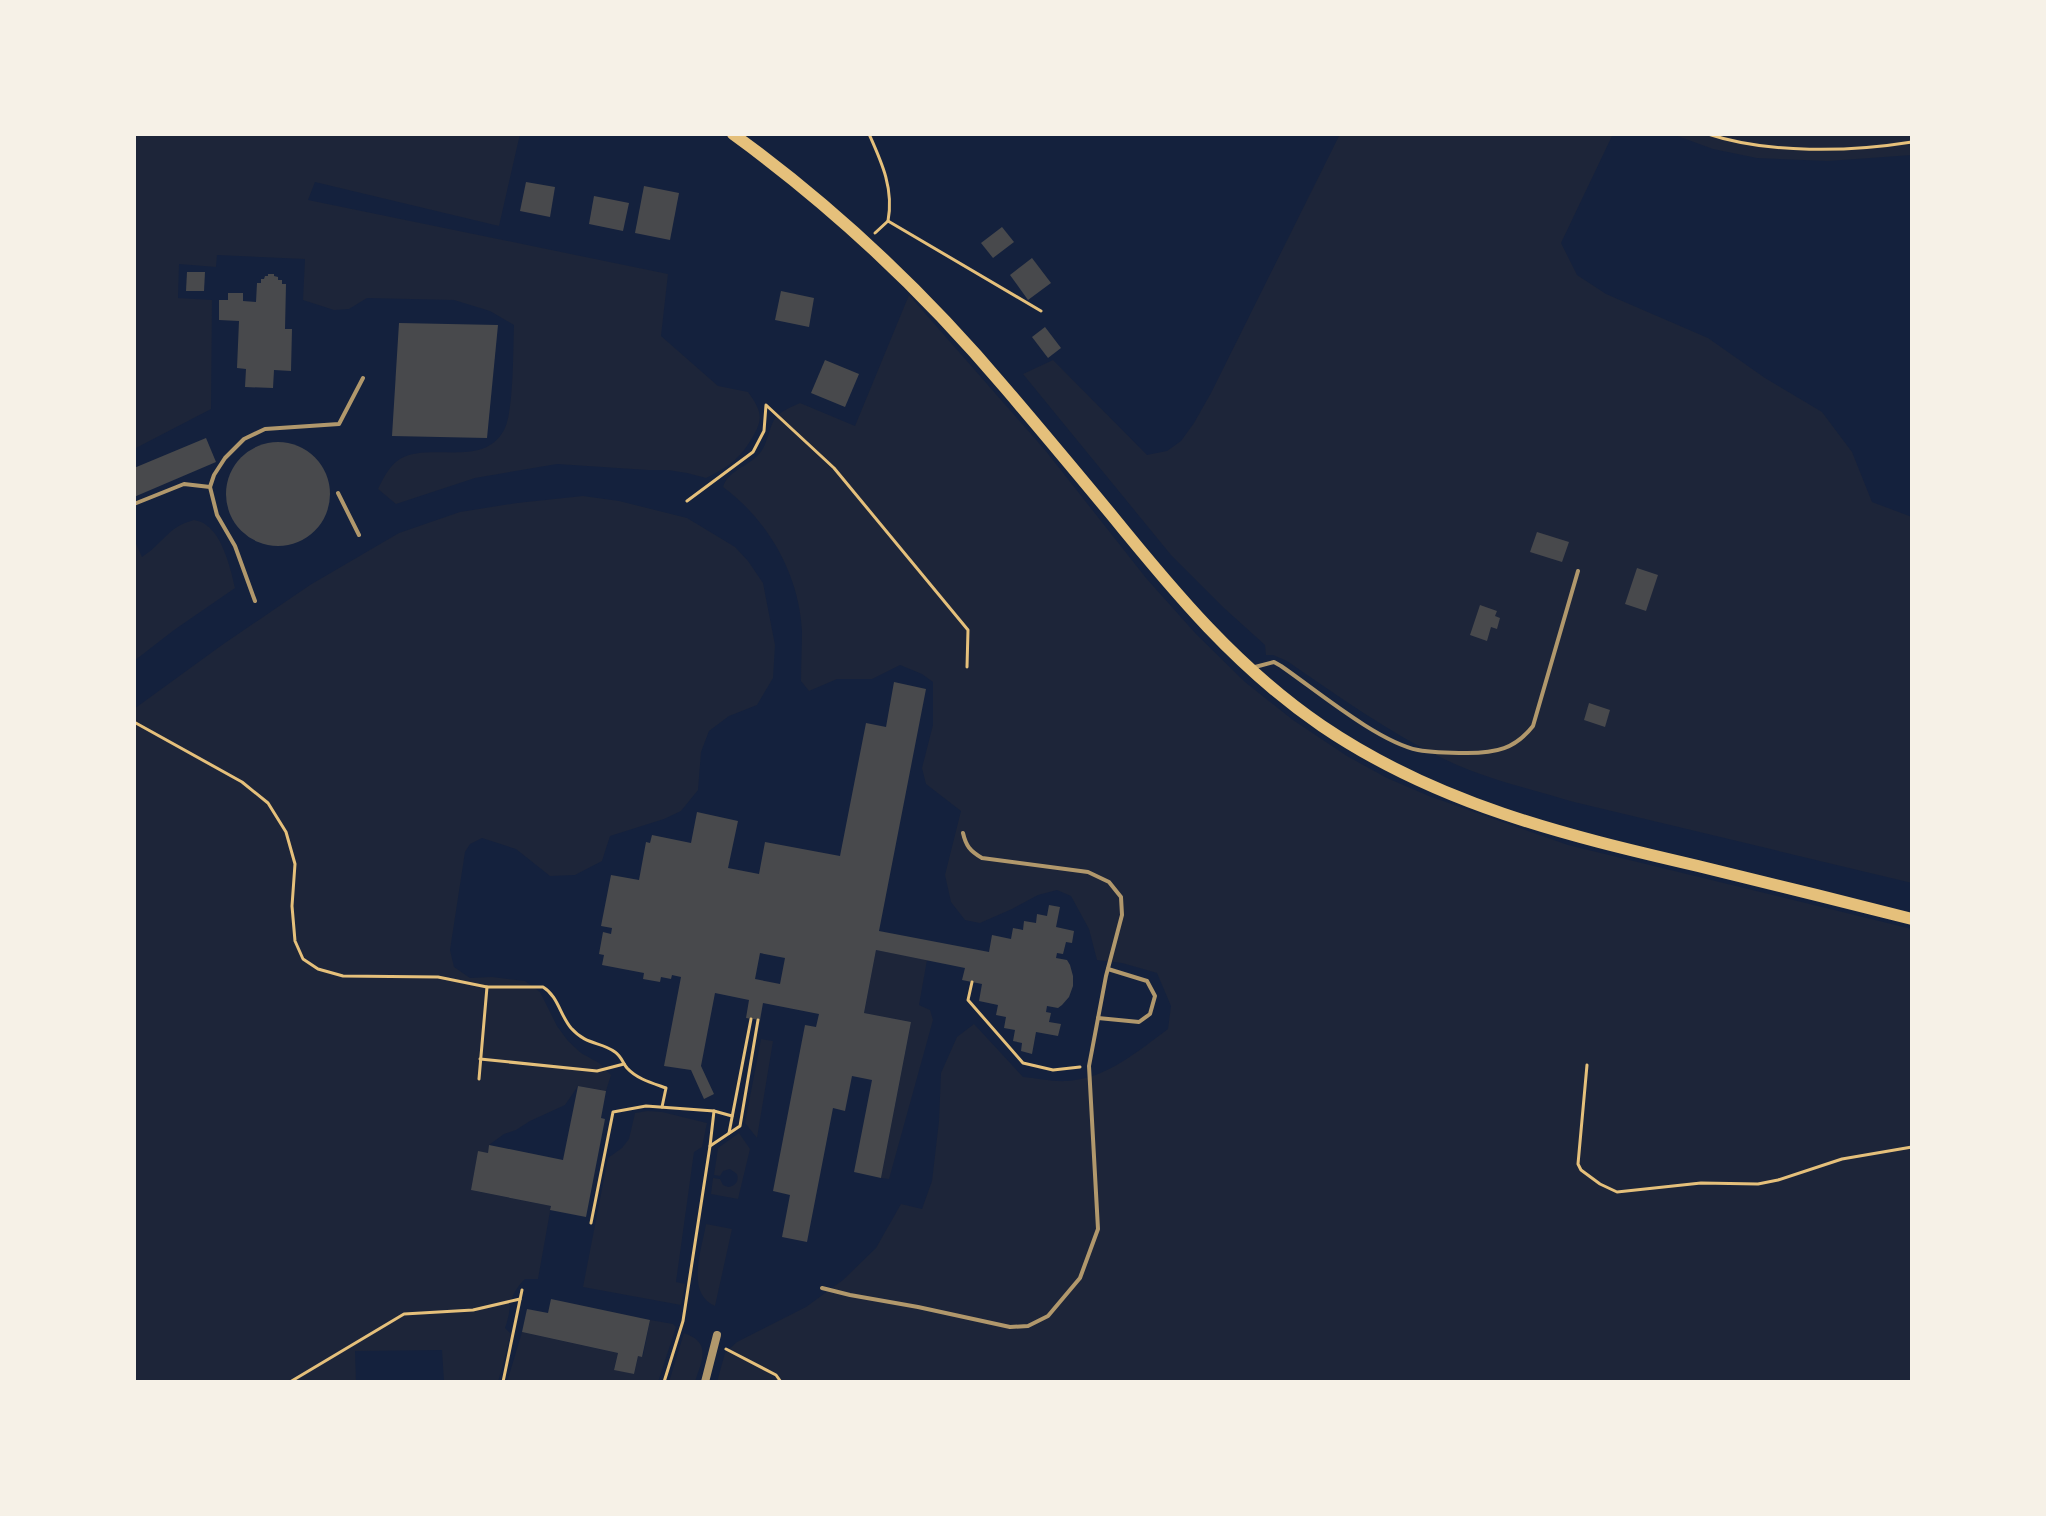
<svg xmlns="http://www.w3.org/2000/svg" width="2046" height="1516" font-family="Lora,serif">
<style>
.green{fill:#1d2539}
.building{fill:#48494c;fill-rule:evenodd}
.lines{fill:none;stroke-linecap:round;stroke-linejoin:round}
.path{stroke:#e5c07b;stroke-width:3}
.service{stroke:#b1986c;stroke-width:4}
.minor{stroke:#b1986c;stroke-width:8}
.primary{stroke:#e5c07b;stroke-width:12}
</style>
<rect width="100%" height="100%" fill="#14213d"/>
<g class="green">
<path d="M134,134H520L499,226L315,182L308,200L668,274L661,336L718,386L748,392C764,414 763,421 749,443C738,461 724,469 706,478L687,473L668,470H648L557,464L475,478L396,504L378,489C384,477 389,466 400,459C430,441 483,469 504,430C514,412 513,348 514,325L490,311L454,300L367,298L349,309L334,310L303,300L305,259L217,255L216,267L179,264L178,298L212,300L211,409L134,449Z"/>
<path d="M1340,134H1613L1561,243L1577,275L1606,294L1708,338L1765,378L1822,412L1852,452L1872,502L1912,517V883L1574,802C1531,789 1485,779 1444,759C1388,732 1338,696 1287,661L1273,655H1266L1265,645L1224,608L1171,555L1023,374L1053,360L1147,455L1167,451L1181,441L1194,423L1211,393Z"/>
<polygon points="1672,134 1912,134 1912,155 1828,161 1757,158 1713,149"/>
<path d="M909,295L1045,450L1146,578L1196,634L1245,682L1293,720L1347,756L1387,778L1429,796L1568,845L1912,929V1382H717L725,1353L737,1342L806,1307L843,1280L876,1248L901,1204L922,1209L932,1181L939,1121L941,1073L957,1037L974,1024L1023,1077C1037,1078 1053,1082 1067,1081C1106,1079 1138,1051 1168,1029L1171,1006L1157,973L1122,963L1097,960L1089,929L1071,896L1057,890L1038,895L1012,909L980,923L965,920L951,902L945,875L961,811L926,784L922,768L933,725V682L922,674L900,665L872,679H837L809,691L801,681C801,664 802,647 802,631C799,574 768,520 723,487C728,472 743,468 755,458C768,447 767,433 774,420C779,411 792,407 800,403L855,426Z"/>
<path d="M583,496L619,501L687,518L735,547L748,561L763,583L775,645L773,678L757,705L729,716L709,731L701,752L698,790L681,811L664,819L610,836L602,861L575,875L550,876L516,849L482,838L470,844L465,852L450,950L454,967L470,978L492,977L525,981L540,992L557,1026L568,1041L581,1053L599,1063L611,1075L606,1091L578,1086L565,1105L530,1121L516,1130L504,1134L489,1145L488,1153L478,1152L471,1190L551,1206L538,1279H525C506,1298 513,1307 505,1328L511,1334L498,1382H444L442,1350L355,1351L356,1382H134V709L222,645L310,585L399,533L460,512L517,503Z"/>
<path d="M194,520C198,521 203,522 206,525C223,536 231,570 235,588L174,630L134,661V539L142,557C164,543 167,527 194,520Z"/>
<polygon points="876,950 927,960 919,1005 930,1010 933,1020 889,1179 881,1178 911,1022 864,1013"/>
<polygon points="761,1039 773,1041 757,1138 745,1123"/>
<polygon points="647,1111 662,1112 707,1123 702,1147 694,1152 676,1282 685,1284 681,1305 583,1287 608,1158 622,1148 629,1139 635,1113"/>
<path d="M739,1133L750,1149L738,1199L711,1194L713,1178L720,1179L723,1185L728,1187C736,1186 739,1181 737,1174L730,1169L723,1171L720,1176L714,1175L718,1148Z"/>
<path d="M706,1224L732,1229L715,1306C685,1293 702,1249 706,1224Z"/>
<polygon points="650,1320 673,1324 676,1327 658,1382 507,1382 522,1332 618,1353 614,1369 634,1374 638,1356 643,1356"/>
<path d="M684,1333C712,1343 702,1360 695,1382H669Z"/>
</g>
<g class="building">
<polygon points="526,182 555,187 550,217 520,211"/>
<polygon points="644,186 679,193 670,240 635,233"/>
<polygon points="594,196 629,203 623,231 589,224"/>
<polygon points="1002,227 1014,242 993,258 981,243"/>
<polygon points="1032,258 1051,283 1028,300 1010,275"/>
<polygon points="187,272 205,272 204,291 186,291"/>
<polygon points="268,274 274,274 274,276 278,277 278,280 282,280 282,284 286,284 285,329 292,329 291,371 274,370 273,388 245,387 246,369 237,368 239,321 219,320 219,300 228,300 228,293 243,293 243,301 256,302 257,283 261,283 261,279 264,279 265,276 268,276"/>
<polygon points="781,291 814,298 809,327 775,320"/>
<polygon points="399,323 498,325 487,438 392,436"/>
<polygon points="1045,327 1061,348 1048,358 1032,337"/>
<polygon points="825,360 859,374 845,407 811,393"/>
<polygon points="206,438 216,462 134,497 134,468"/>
<circle cx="278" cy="494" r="52"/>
<polygon points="1537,532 1569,542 1562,562 1530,552"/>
<polygon points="1637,568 1658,575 1646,611 1625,604"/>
<polygon points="1480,605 1497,611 1495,616 1500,618 1497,629 1491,627 1487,641 1470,635"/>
<path d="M894,682L926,689L879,931L989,952L992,935L1011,939L1013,928L1023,930L1024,921L1036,923L1037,914L1047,916L1049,905L1060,907L1056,927L1074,931L1072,943L1066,942L1063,954L1057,953L1056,958L1067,960L1070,965L1073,976V986L1069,997L1062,1005L1058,1008L1047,1006L1046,1012L1051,1013L1049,1022L1061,1024L1058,1036L1036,1032L1032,1054L1021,1051L1022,1043L1013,1041L1015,1030L1004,1028L1006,1017L996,1015L998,1005L979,1001L982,984L962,980L965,968L876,950L864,1013L911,1022L881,1178L854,1172L872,1080L852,1076L845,1111L833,1108L807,1242L782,1237L790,1195L773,1191L805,1025L816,1027L819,1014L763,1003L760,1020L746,1018L749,1000L715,993L701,1066L714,1094L704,1099L691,1070L664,1066L681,977L672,975L671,979L661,977L660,982L643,979L644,973L602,965L604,955L599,954L603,932L611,934L612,928L601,926L611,875L639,880L646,842L650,843L652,835L691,843L697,812L738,821L728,868L759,874L765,842L840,856L866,723L886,727ZM760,953L785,958L780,984L755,979Z"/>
<polygon points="1589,703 1610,710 1605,727 1584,720"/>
<polygon points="578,1086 606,1091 601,1118 605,1119 586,1217 550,1210 551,1206 471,1190 478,1151 488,1153 489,1145 563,1160"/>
<polygon points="551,1299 650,1320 642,1357 638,1356 634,1374 614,1370 618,1353 522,1332 527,1309 548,1313"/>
</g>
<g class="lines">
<g class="path">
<path d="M869,134C882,163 894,189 888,221L875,233"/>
<path d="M1708,134C1768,154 1850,152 1912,142"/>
<polyline points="888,221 1041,311"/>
<polyline points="687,501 753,452 764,431 766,405 834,468 968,630 967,667"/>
<path d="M134,722L242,782L268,803L286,832L295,864L292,906L295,941L303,959L318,969L343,976L438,977L487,987H543C558,996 560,1015 571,1028C587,1046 600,1041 615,1052C621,1056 623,1063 627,1068C637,1079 652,1083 666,1088L662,1107"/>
<polyline points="972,982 968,1000 1023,1063 1053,1070 1080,1067"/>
<polyline points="480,1059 597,1071 624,1064"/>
<polyline points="1587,1065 1578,1164 1581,1170 1600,1184 1617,1192 1701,1183 1758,1184 1778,1180 1842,1159 1912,1147"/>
<polyline points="479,1079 487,987"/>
<polyline points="729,1133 751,1019"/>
<polyline points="710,1146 714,1111"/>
<polyline points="591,1223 613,1112 646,1106 714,1111 732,1116"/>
<polyline points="726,1349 776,1375 781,1382"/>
<polyline points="290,1382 404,1314 473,1310 520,1299"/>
<polyline points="503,1382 522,1290"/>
<polyline points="664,1382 683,1321 710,1146 740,1126 758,1020"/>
</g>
<g class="service">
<polyline points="210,487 214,475 225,458 244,439 265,429 339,424 363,378"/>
<polyline points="338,493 359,535"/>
<polyline points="134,504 184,484 210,487 217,515 235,546 255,601"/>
<path d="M1255,667L1274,662L1281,666C1316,690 1378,742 1418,750C1434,753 1451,753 1467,753C1496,753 1515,749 1533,726L1578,571"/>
<polyline points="1098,1018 1139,1022 1150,1014 1155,996 1147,981 1108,969"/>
<path d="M822,1288L850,1295L918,1307L1010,1327L1028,1326L1048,1316L1080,1278L1098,1229L1089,1066L1106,976L1122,915L1121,897L1109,882L1088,872L982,858C970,851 966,846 963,833"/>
</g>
<polyline class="minor" points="705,1382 717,1335"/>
<path class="primary" d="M733,134C835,208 925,293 1006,389C1041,430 1076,472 1110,513C1174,592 1237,668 1322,726C1437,804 1564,835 1698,866C1769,883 1841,901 1912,919"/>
</g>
<rect width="2046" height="1516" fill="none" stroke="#f6f1e7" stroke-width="272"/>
</svg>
